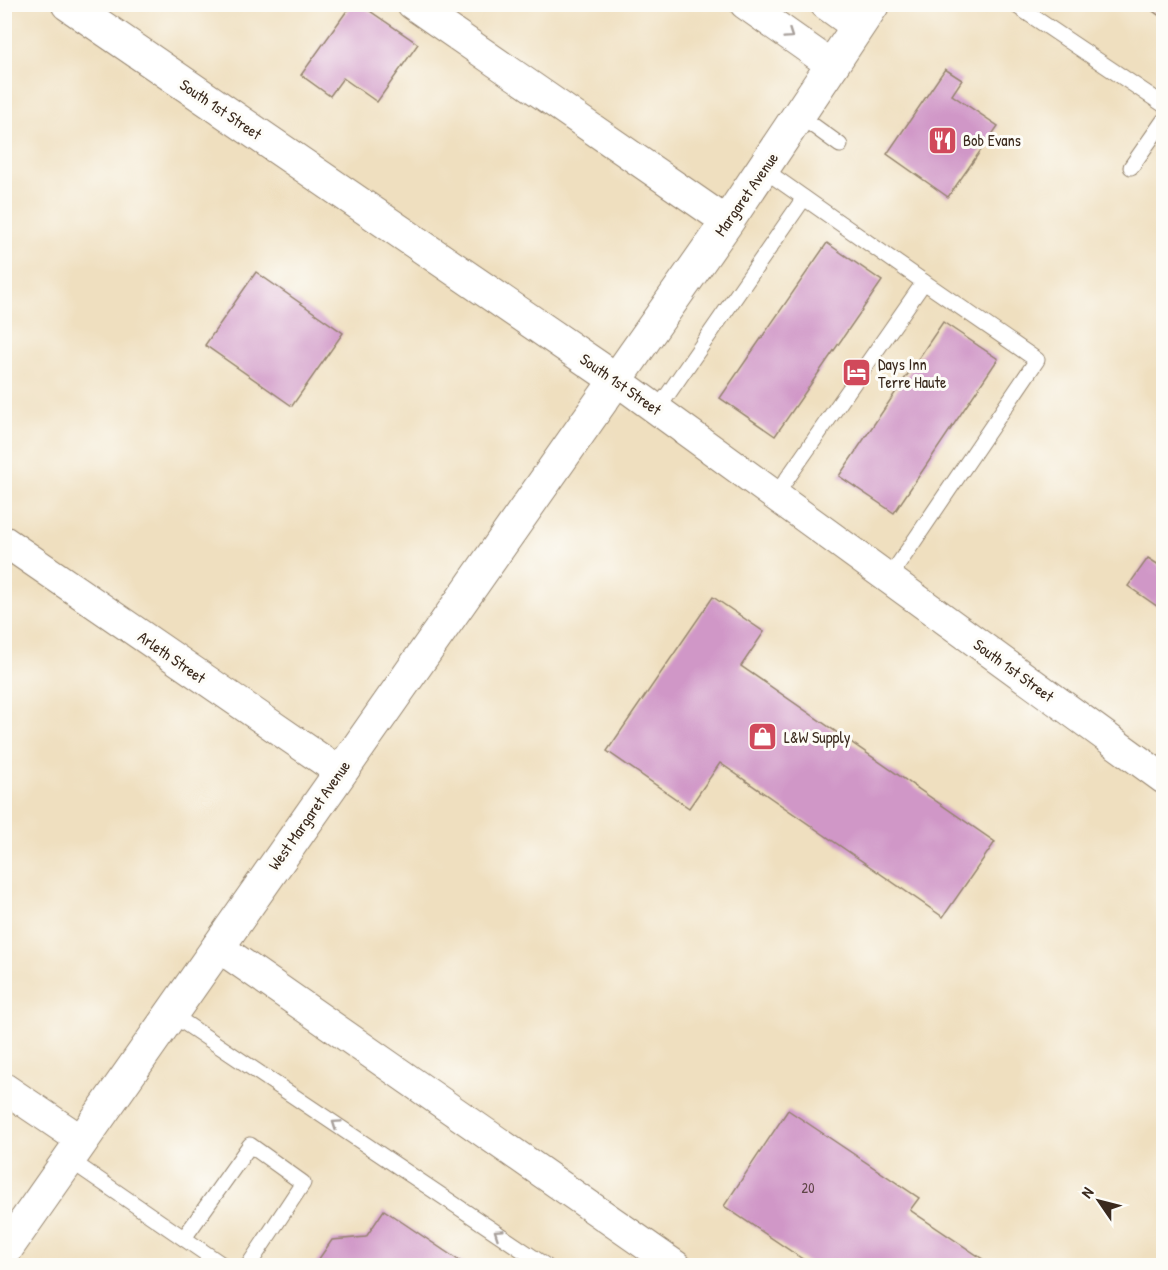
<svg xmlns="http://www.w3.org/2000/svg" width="1168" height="1270" font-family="'Patrick Hand',sans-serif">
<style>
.building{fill:#d097c7}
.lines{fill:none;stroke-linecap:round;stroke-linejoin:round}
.service-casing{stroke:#95846e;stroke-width:17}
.minor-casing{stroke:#95846e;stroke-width:32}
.tertiary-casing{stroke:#95846e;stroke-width:35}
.service{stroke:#fff;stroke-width:15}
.minor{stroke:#fff;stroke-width:30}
.tertiary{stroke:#fff;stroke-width:33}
.oneway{stroke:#a79f9a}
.labels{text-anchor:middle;stroke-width:6;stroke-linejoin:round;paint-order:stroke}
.number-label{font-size:14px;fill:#604548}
.street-label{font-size:16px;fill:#3b2a1e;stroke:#fdfcf7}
.poi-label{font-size:16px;fill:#3b2a1e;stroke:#fdfcf7;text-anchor:start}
</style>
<rect width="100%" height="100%" fill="#fdfcf7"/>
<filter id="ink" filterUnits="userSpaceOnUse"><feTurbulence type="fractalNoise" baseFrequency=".0167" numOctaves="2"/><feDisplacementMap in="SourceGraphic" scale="12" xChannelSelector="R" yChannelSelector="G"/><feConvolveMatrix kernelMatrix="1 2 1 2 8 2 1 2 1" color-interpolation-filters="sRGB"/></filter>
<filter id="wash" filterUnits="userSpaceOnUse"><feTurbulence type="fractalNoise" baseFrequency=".008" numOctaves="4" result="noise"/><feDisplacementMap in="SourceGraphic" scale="24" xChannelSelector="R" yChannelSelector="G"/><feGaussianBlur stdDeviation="1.35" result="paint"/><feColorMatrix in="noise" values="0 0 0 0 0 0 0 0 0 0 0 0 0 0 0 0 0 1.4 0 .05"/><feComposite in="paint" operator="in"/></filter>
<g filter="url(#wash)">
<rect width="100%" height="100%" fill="#efdfbf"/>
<g id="blocks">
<g class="building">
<polygon points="1143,4 1164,4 1164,19"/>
<polygon points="351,5 361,5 418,44 377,102 343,78 330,96 301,75"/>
<polygon points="945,69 962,80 952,95 998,126 948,197 887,154"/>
<polygon points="827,243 882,281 775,436 720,398"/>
<polygon points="256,272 343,333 292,406 205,345"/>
<polygon points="943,322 998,359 894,513 839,476"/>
<polygon points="1148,558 1162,567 1164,565 1164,611 1128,586"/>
<polygon points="713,597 764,632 741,666 995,842 943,917 720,763 689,808 607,751"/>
<polygon points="788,1110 919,1198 910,1210 993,1266 813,1266 724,1206"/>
<polygon points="384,1210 467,1266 314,1266 332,1240 366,1237"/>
</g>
</g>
</g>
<g filter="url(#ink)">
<use href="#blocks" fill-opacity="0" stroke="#95846e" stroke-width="1.5"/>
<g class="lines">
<defs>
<g id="service">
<polyline points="1014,4 1164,105"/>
<polyline points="800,116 840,145"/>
<polyline points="1131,167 1164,120"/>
<polyline points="763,169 924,282 775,496"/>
<polyline points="657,410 804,198"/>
<polyline points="889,578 1037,360 924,282"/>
<polyline points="170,1013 546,1266"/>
<polyline points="70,1160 224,1266"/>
<polyline points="184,1238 250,1145 303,1183 248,1266"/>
</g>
<g id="minor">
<polyline points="412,4 727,222"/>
<polyline points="745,4 833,66"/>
<polyline points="825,4 857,27"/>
<polyline points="615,379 1164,779"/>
<polyline points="4,541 340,772"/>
<polyline points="217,946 676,1266"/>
<polyline points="4,1088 81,1140"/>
</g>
<g id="tertiary">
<polyline points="68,4 615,379"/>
<polyline points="4,1252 727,222 873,4"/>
</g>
</defs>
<use href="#service" class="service-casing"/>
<use href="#minor" class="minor-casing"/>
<use href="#tertiary" class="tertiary-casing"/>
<use href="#service" class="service"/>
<use href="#minor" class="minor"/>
<use href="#tertiary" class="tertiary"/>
</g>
<defs><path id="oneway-chevron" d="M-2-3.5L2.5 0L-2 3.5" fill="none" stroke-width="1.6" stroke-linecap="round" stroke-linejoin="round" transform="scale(1.5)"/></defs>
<g class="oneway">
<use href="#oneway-chevron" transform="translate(789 35) rotate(34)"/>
<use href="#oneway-chevron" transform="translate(336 1124) rotate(-146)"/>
<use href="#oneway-chevron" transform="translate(498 1233) rotate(-146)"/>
</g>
</g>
<defs>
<symbol id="restaurant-square" viewBox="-11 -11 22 22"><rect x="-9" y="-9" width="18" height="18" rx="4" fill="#d1495b" stroke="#fdfcf7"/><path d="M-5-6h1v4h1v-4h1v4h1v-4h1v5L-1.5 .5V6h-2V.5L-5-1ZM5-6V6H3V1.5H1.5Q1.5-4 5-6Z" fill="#fff"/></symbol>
<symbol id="hotel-square" viewBox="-11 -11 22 22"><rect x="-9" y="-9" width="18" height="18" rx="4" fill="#d1495b" stroke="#fdfcf7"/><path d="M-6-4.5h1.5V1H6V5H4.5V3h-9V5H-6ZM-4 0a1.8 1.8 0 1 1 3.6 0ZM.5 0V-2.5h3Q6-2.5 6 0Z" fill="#fff"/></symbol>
<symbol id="shop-square" viewBox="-11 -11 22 22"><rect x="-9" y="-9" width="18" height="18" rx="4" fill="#d1495b" stroke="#fdfcf7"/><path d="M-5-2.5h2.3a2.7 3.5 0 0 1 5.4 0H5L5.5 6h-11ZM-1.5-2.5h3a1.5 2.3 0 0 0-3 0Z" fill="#fff"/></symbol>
</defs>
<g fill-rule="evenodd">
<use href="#restaurant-square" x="926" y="124" width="33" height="33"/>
<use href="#hotel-square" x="840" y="356" width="33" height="33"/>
<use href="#shop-square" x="746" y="720" width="33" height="33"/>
</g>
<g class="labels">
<g class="number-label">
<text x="808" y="1193">20</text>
</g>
<g class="street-label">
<text transform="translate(221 109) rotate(34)" y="6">South 1st Street</text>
<text transform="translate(746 194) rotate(-55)" y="6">Margaret Avenue</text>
<text transform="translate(621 384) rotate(35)" y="6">South 1st Street</text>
<text transform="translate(172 657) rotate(35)" y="6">Arleth Street</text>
<text transform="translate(1014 670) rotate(36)" y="6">South 1st Street</text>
<text transform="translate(309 815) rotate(-55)" y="6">West Margaret Avenue</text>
</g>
<g class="poi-label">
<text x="963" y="146">Bob Evans</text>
<text x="878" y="370">Days Inn<tspan x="878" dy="18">Terre Haute</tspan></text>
<text x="784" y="743">L&amp;W Supply</text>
</g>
</g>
<rect width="1168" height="1270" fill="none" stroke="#fdfcf7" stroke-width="24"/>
<g transform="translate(1099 1201) rotate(305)" stroke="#fdfcf7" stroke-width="4.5" paint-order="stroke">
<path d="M0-4.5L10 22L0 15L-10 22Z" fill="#3b2a1e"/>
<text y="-9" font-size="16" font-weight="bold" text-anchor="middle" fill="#3b2a1e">N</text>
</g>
</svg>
